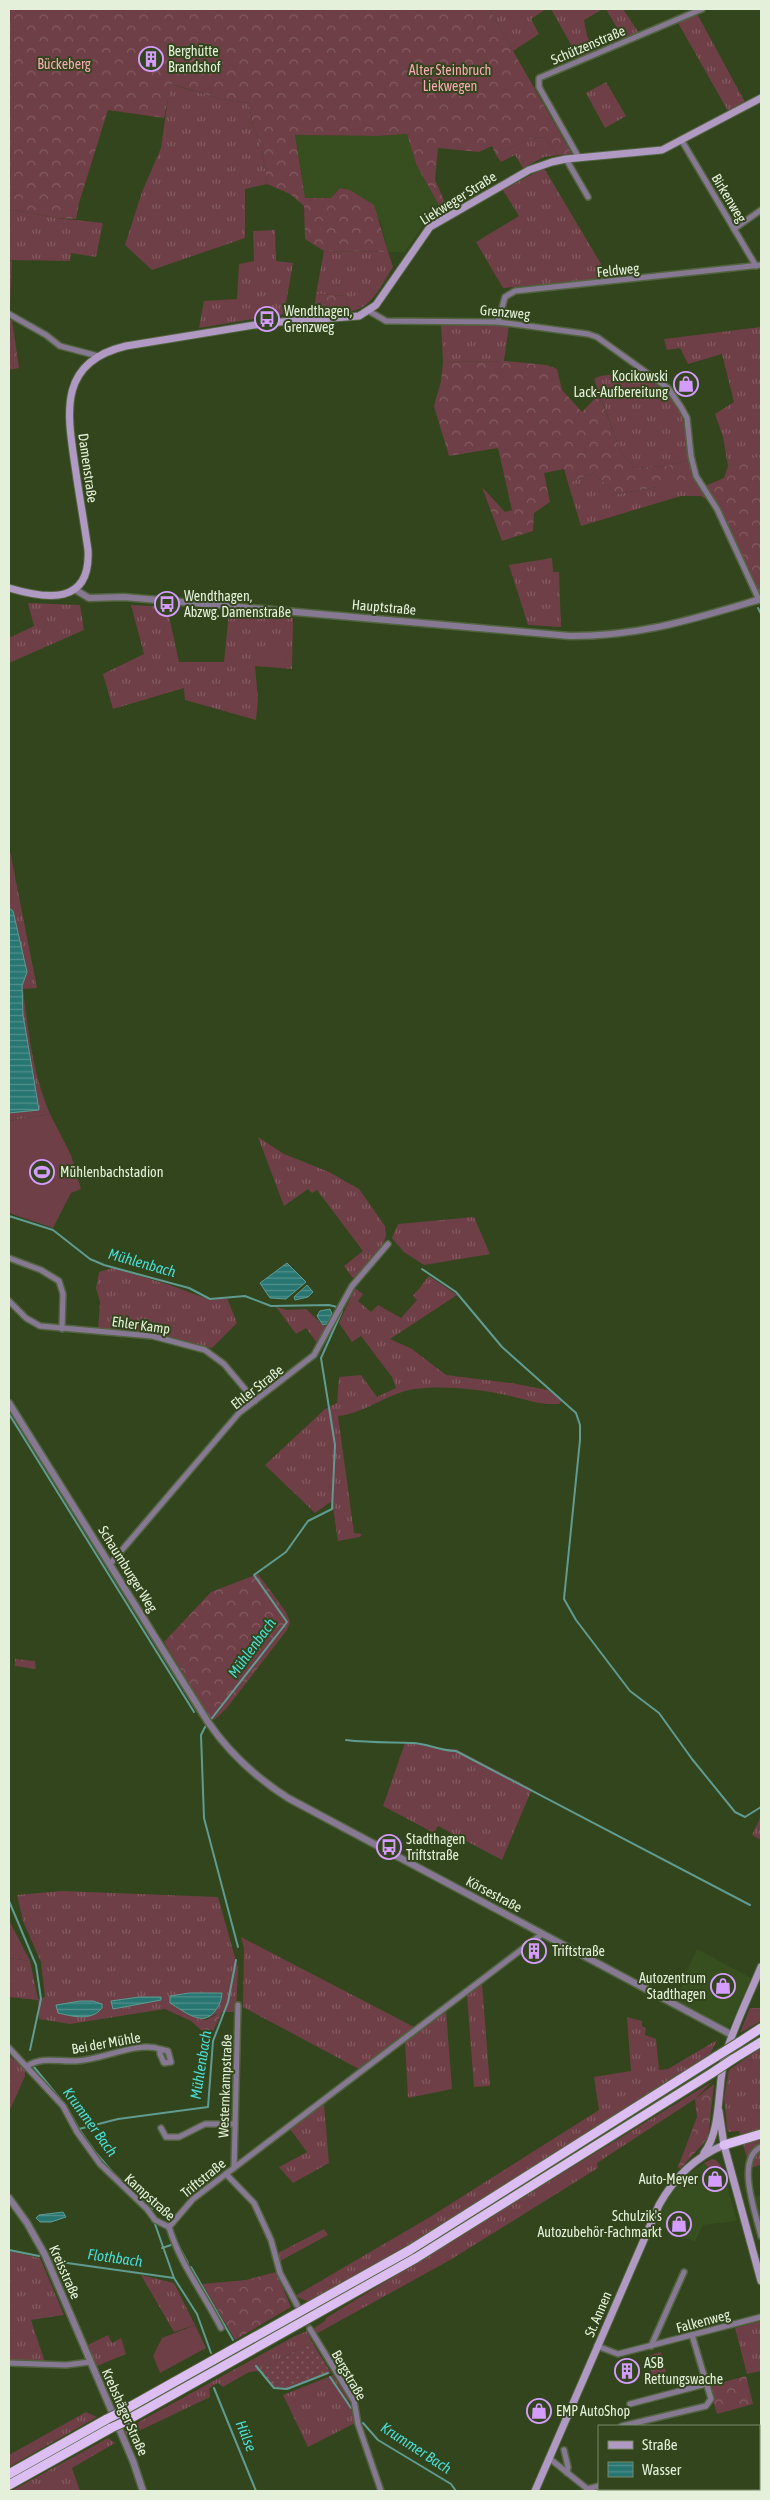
<svg xmlns="http://www.w3.org/2000/svg" width="770" height="2500" font-family="'Asap Condensed',sans-serif">
<style>
.built{fill:#374e1e}
.grass{fill:url(#grass-tufts);fill-rule:evenodd}
.forest{fill:url(#forest-crowns)}
.garden{fill:url(#garden-dots)}
.pitch{fill:#6e3f46}
.water{fill:url(#water-rules);stroke:#609b91}
.lines{fill:none;stroke-linecap:round;stroke-linejoin:round}
.stream{stroke:#609b91;stroke-width:2}
.minor-tunnel{stroke:#4d5f39;stroke-width:5;stroke-dasharray:5 2.5;stroke-linecap:butt}
.minor-casing{stroke:#52643f;stroke-width:8}
.tertiary-casing{stroke:#52643f;stroke-width:9}
.secondary-casing{stroke:#52643f;stroke-width:9}
.trunk-casing{stroke:#52643f;stroke-width:11}
.minor{stroke:#877993;stroke-width:5}
.tertiary{stroke:#877993;stroke-width:6}
.secondary{stroke:#b099c2;stroke-width:7}
.trunk{stroke:#dcbef2;stroke-width:9}
.trunk-bridge-casing{stroke:#52643f;stroke-width:11;stroke-linecap:butt}
.trunk-bridge{stroke:#dcbef2;stroke-width:9}
.labels{text-anchor:middle;stroke-width:4;stroke-linejoin:round;paint-order:stroke}
.street-label{font-size:14px;fill:#e4f0d9;stroke:#32451d}
.poi-label{font-size:14px;fill:#e4f0d9;stroke:#32451d;text-anchor:start}
.park-label{font-size:14px;fill:#fba8b4;stroke:#32451d}
.water-label{font-size:15px;font-style:italic;fill:#48ddd6;stroke:#32451d}
</style>
<defs>
<pattern id="grass-tufts" width="24" height="20" patternUnits="userSpaceOnUse" patternTransform="scale(1.25)"><rect width="24" height="20" fill="#6e3f46"/><path d="M3 7l-1-3M5 7V3M7 7l1-3M15 17l-1-3M17 17v-4M19 17l1-3" fill="none" stroke="#835b60"/></pattern>
<pattern id="forest-crowns" width="20" height="18" patternUnits="userSpaceOnUse" patternTransform="scale(1.25)"><rect width="20" height="18" fill="#6e3f46"/><path d="M2 6a3 3 0 1 1 6 0M12 15a3 3 0 1 1 6 0" fill="none" stroke="#835b60"/></pattern>
<pattern id="garden-dots" width="8" height="8" patternUnits="userSpaceOnUse" patternTransform="scale(1.25)"><rect width="8" height="8" fill="#6e3f46"/><path d="M2 2h.1M6 6h.1" fill="none" stroke="#835b60" stroke-width="1.8" stroke-linecap="round"/></pattern>
<pattern id="water-rules" width="6" height="5" patternUnits="userSpaceOnUse" patternTransform="scale(1.25)"><rect width="6" height="5" fill="#287672"/><path d="M0 2.5h6" fill="none" stroke="#51908c"/></pattern>
</defs>
<rect width="100%" height="100%" fill="#32451d"/>
<g class="built">
<polygon points="407,134 416,164 442,211 427,220 405,252 388,252 380,220 331,198 305,199 295,135 377,136"/>
<polygon points="697,1949 751,1978 730,2026 726,2028 674,2001 686,1979 684,1977"/>
<polygon points="704,2163 727,2186 737,2221 703,2225 695,2242 654,2223 671,2192 686,2176"/>
<polygon points="761,2195 761,2228 754,2197"/>
<polygon points="761,2444 761,2491 634,2491 634,2489 759,2489 759,2445"/>
</g>
<g class="grass">
<polygon points="489,9 546,9 531,19 539,34 513,51"/>
<polygon points="551,9 603,9 584,20 587,36 595,51 579,59"/>
<polygon points="606,9 623,9 639,33 624,40"/>
<polygon points="696,12 745,102 728,111 677,21"/>
<polygon points="606,82 626,116 605,128 586,93"/>
<polygon points="170,84 221,99 249,103 253,126 262,149 267,184 245,189 245,238 152,270 125,245 142,192 161,148"/>
<polygon points="545,137 558,155 544,157 523,168 515,155 501,162 496,155 529,139"/>
<polygon points="544,168 610,279 503,288 476,242 519,216 503,190"/>
<polygon points="9,209 56,218 103,223 96,257 71,253 70,261 9,260"/>
<polygon points="275,230 276,261 293,263 284,314 199,328 204,301 237,299 239,264 254,261 253,231"/>
<path d="M324,251L388,252L393,267C381,286 372,309 348,312L347,296L316,294Z"/>
<polygon points="441,324 509,325 504,361 443,362"/>
<polygon points="761,327 761,457 728,466 723,437 715,414 734,402 722,354 688,364 680,348 667,350 664,339"/>
<path d="M639,372C680,401 685,410 689,460L667,466L634,468L621,452L594,379L600,376Z"/>
<polygon points="593,473 617,494 657,487 699,487 708,500 701,496 681,496 581,526 568,483"/>
<polygon points="552,558 553,572 559,572 561,627 528,625 509,565"/>
<polygon points="28,603 80,605 84,630 9,663 9,638 34,626"/>
<polygon points="131,605 167,607 179,662 224,662 229,612 293,618 292,669 255,666 258,699 256,720 185,700 184,688 113,709 103,674 144,654"/>
<path d="M9,846L37,988L23,989C28,1031 33,1075 50,1114L9,1121Z"/>
<polygon points="258,1137 284,1154 329,1172 359,1189 385,1226 386,1235 383,1246 355,1278 352,1277 344,1266 363,1251 317,1190 312,1193 308,1189 284,1206"/>
<polygon points="474,1217 490,1254 424,1265 404,1252 392,1238 398,1224"/>
<polygon points="113,1268 170,1285 210,1300 227,1298 237,1323 212,1348 150,1333 98,1329 100,1302 96,1288 99,1272"/>
<path d="M429,1276L457,1295L390,1339L412,1349L446,1375L511,1383L548,1390L562,1401L559,1404C538,1405 526,1399 506,1395C480,1389 440,1385 414,1389C388,1393 366,1413 338,1416L354,1533L362,1534L360,1537L338,1541L332,1501L315,1513L265,1465L325,1409L337,1403L339,1377L361,1375L377,1397L396,1388L392,1377L361,1336L352,1342L339,1323L355,1288L363,1294L358,1301L371,1312L378,1305L401,1318L417,1300L413,1296Z"/>
<polygon points="276,1307 287,1310 306,1309 326,1328 317,1343 306,1328 296,1334"/>
<path d="M405,1743C423,1742 438,1751 456,1749L532,1789L502,1860L438,1826L434,1833L383,1806Z"/>
<polygon points="761,1816 761,1840 752,1835"/>
<path d="M62,1891L218,1897L238,1968L236,2012H222L200,2021H191L165,2009L70,2024L39,2019L38,2000L9,1997V1958L30,1961L38,1999L45,1997L41,1962L23,1921L17,1895ZM139,1997L161,2000L113,2009L112,2001Z"/>
<polygon points="241,1937 414,2027 359,2069 243,2007 244,1948"/>
<polygon points="482,1984 490,2086 474,2087 467,1996"/>
<polygon points="750,2008 761,2008 761,2021 740,2033"/>
<polygon points="446,2011 452,2089 408,2098 405,2042"/>
<polygon points="627,2017 642,2021 642,2026 646,2028 645,2035 656,2039 659,2070 668,2069 717,2040 710,2054 486,2197 408,2246 309,2302 295,2296 430,2217 599,2110 594,2077 631,2071"/>
<polygon points="761,2048 761,2165 750,2168 739,2131 729,2132 727,2129 724,2097 729,2070"/>
<polygon points="9,2056 25,2068 25,2076 9,2112"/>
<polygon points="713,2081 695,2099 597,2163 598,2168 450,2260 316,2334 314,2328 325,2321 326,2318"/>
<polygon points="324,2104 329,2163 293,2183 279,2167 307,2152 290,2129"/>
<polygon points="712,2159 716,2160 721,2166 727,2186 704,2163"/>
<polygon points="324,2229 328,2235 280,2261 278,2253"/>
<polygon points="9,2251 40,2258 64,2315 31,2320 45,2362 9,2360"/>
<polygon points="141,2275 174,2283 195,2325 174,2332"/>
<polygon points="761,2321 761,2371 747,2374 735,2328"/>
<polygon points="307,2331 312,2342 258,2371 249,2372 223,2387 218,2383 209,2388 210,2397 126,2437 124,2432 135,2424 295,2336"/>
<polygon points="108,2335 112,2343 121,2338 126,2354 97,2366 88,2345"/>
<polygon points="661,2352 666,2372 652,2375 647,2356"/>
<polygon points="333,2375 348,2399 355,2423 308,2447 283,2395"/>
<polygon points="86,2412 97,2417 9,2467 9,2455"/>
<polygon points="108,2438 115,2443 72,2468 80,2491 11,2491"/>
</g>
<g class="forest">
<polygon points="9,9 489,9 572,154 558,155 545,137 529,139 496,155 492,146 479,152 438,148 435,180 448,209 442,211 416,164 407,134 377,136 295,135 305,198 331,198 340,188 350,190 374,205 388,252 324,251 305,239 304,206 290,194 267,184 262,149 253,126 249,103 221,99 171,84 164,118 108,110 79,203 76,219 56,218 9,209"/>
<polygon points="9,260 12,261 10,310 9,310"/>
<polygon points="316,294 347,296 348,312 314,312"/>
<polygon points="9,319 12,320 19,368 9,370"/>
<polygon points="504,361 547,365 557,369 562,390 582,412 599,394 621,452 634,468 667,466 689,460 699,487 657,487 617,494 593,473 568,483 564,469 544,473 550,502 534,513 533,531 502,541 482,487 505,512 512,510 498,448 449,456 434,406 441,381 443,362"/>
<polygon points="760,456 761,593 760,594 719,508 705,486 724,478 728,466"/>
<polygon points="258,1574 286,1612 290,1622 287,1630 226,1709 214,1720 210,1718 164,1642 211,1592"/>
<polygon points="15,1659 35,1661 36,1669 15,1666"/>
<polygon points="222,2012 210,2038 191,2021 206,2020"/>
<polygon points="714,2084 708,2138 680,2169 678,2167 697,2117 695,2099"/>
<polygon points="276,2272 291,2307 235,2340 202,2284 246,2280"/>
<polygon points="746,2376 753,2404 717,2414 709,2386"/>
</g>
<polygon class="garden" points="312,2342 331,2373 287,2390 274,2388 260,2370"/>
<g class="pitch">
<polygon points="255,649 288,651 287,667 253,664"/>
<polygon points="50,1114 71,1155 81,1189 71,1193 53,1228 9,1213 9,1121"/>
<polygon points="9,1920 30,1961 9,1958"/>
<polygon points="195,2325 206,2348 160,2373 153,2356 162,2338"/>
</g>
<g class="water">
<polygon points="9,908 13,911 27,972 22,986 23,1015 39,1110 9,1113"/>
<polygon points="287,1263 306,1282 286,1299 270,1298 260,1283"/>
<polygon points="307,1285 313,1292 308,1297 295,1300 294,1297"/>
<polygon points="330,1309 332,1314 327,1324 323,1325 317,1316 320,1311"/>
<path d="M189,1993H222C221,2001 220,2005 215,2011C203,2028 184,2011 170,2003V1996Z"/>
<polygon points="139,1997 161,1997 161,2000 113,2009 111,2001"/>
<path d="M80,2001H93L102,2004V2008C91,2022 72,2016 58,2013L56,2005Z"/>
<polygon points="63,2212 66,2217 51,2222 40,2222 36,2218 39,2215"/>
</g>
<g class="lines">
<g class="stream">
<polyline points="758,608 761,614"/>
<polyline points="9,1216 53,1230 90,1259 104,1265 189,1288 210,1299 245,1296 271,1306 329,1305 337,1307"/>
<polyline points="422,1269 456,1292 502,1347 576,1413 580,1425 580,1440 564,1599 576,1620 630,1691 659,1713 692,1759 735,1812 745,1817 761,1807"/>
<polyline points="9,1414 194,1712"/>
<path d="M346,1740C370,1743 390,1742 414,1743C429,1744 439,1751 456,1751L750,1905"/>
<polyline points="9,1901 36,1965 41,1999 30,2050"/>
<polyline points="238,1947 204,1818 201,1735 205,1727 287,1622 254,1575 286,1552 308,1521 332,1509 335,1445 321,1358 342,1311"/>
<polyline points="34,2067 66,2106 79,2129 96,2153 115,2175"/>
<polyline points="79,2129 118,2119 208,2107 213,2041 228,2002 236,1960"/>
<polyline points="127,2187 152,2209"/>
<polyline points="155,2224 174,2278 197,2314 211,2353"/>
<polyline points="177,2243 188,2263"/>
<polyline points="162,2248 171,2245"/>
<polyline points="9,2250 39,2256"/>
<polyline points="53,2261 174,2278"/>
<polyline points="191,2267 233,2340"/>
<polyline points="256,2366 274,2388 287,2389 328,2373"/>
<polyline points="330,2377 351,2408"/>
<polyline points="214,2388 256,2491"/>
<polyline points="363,2423 378,2440 451,2484 456,2491"/>
</g>
<polyline class="minor-tunnel" points="297,2305 310,2329"/>
<defs>
<g id="minor">
<polyline points="682,141 756,266"/>
<polyline points="579,158 539,87 539,78 702,9"/>
<polyline points="566,159 588,197"/>
<polyline points="734,229 761,210"/>
<polyline points="369,311 386,321 498,322 588,334 597,337 668,388 681,407 687,418 691,456 696,476 717,509 759,600"/>
<polyline points="9,314 46,335 60,346 98,356"/>
<polyline points="498,322 505,297 515,291 761,265"/>
<polyline points="9,1258 41,1270 59,1281 63,1294 62,1329"/>
<polyline points="9,1301 26,1318 40,1326 152,1336 205,1350 224,1364 255,1401"/>
<polyline points="110,1564 239,1413 314,1355 352,1286 388,1244"/>
<polyline points="9,2048 63,2106 77,2132 100,2164 147,2209 155,2220 169,2227"/>
<path d="M27,2066C43,2056 58,2062 76,2061C102,2060 137,2041 160,2049V2054L164,2063L171,2062L168,2051L160,2049"/>
<polyline points="161,2128 166,2137 179,2137 205,2124 235,2124"/>
<path d="M761,2147C735,2159 756,2214 761,2236"/>
<polyline points="234,2168 238,2005"/>
<polyline points="226,2174 254,2203 271,2240 280,2273 297,2305"/>
<polyline points="169,2227 193,2199 542,1934"/>
<path d="M169,2227C180,2264 204,2294 221,2328"/>
<polyline points="310,2329 354,2401 358,2424 381,2491"/>
<polyline points="597,2346 618,2354 761,2317"/>
<polyline points="651,2346 684,2272"/>
<polyline points="9,2363 66,2365 90,2362"/>
<polyline points="630,2404 706,2384"/>
<polyline points="622,2426 706,2406 711,2399 692,2335"/>
<polyline points="759,2441 761,2441"/>
<polyline points="564,2450 568,2467 567,2473"/>
<polyline points="549,2458 590,2491"/>
<polyline points="587,2489 599,2486"/>
</g>
<g id="tertiary">
<path d="M74,589L89,598L124,597L570,636C642,636 693,619 761,599"/>
<path d="M9,1403L208,1722C230,1754 255,1777 288,1798L732,2035"/>
<polyline points="9,2198 27,2223 45,2255 133,2461 143,2491"/>
</g>
<g id="secondary">
<path d="M9,588C46,599 91,606 88,550C84,522 79,494 75,466C67,412 58,362 126,346L267,323L359,316L376,305L430,227L529,170L552,162L566,159L662,150L761,98"/>
<polyline points="719,2111 724,2145 761,2281"/>
<path d="M704,2153C722,2130 717,2085 725,2056C734,2026 749,1996 761,1967"/>
<path d="M535,2491L659,2205C674,2178 695,2157 724,2145"/>
</g>
<g id="trunk">
<polyline points="738,2043 761,2028"/>
<polyline points="733,2059 761,2042"/>
<polyline points="724,2145 761,2134"/>
<polyline points="117,2414 410,2250 717,2056"/>
<polyline points="122,2423 416,2258 712,2073"/>
<polyline points="9,2474 107,2419"/>
<polyline points="9,2485 111,2428"/>
</g>
</defs>
<use href="#minor" class="minor-casing"/>
<use href="#tertiary" class="tertiary-casing"/>
<use href="#secondary" class="secondary-casing"/>
<use href="#trunk" class="trunk-casing"/>
<use href="#minor" class="minor"/>
<use href="#tertiary" class="tertiary"/>
<use href="#secondary" class="secondary"/>
<use href="#trunk" class="trunk"/>
<defs>
<g id="trunk-bridge">
<polyline points="717,2056 738,2043"/>
<polyline points="712,2073 733,2059"/>
<polyline points="107,2419 117,2414"/>
<polyline points="111,2428 122,2423"/>
</g>
</defs>
<use href="#trunk-bridge" class="trunk-bridge-casing"/>
<use href="#trunk-bridge" class="trunk-bridge"/>
</g>
<defs>
<symbol id="building-ring" viewBox="-11 -11 22 22"><circle r="9.5" fill="#32451d" stroke="#d49cfc" stroke-width="1.5"/><path d="M-4-6H4V6H1V3H-1V6H-4ZM-2.5-4.3h1.7v1.8h-1.7ZM.8-4.3h1.7v1.8H.8ZM-2.5-1h1.7V.8h-1.7ZM.8-1h1.7V.8H.8Z" fill="#d49cfc"/></symbol>
<symbol id="bus-ring" viewBox="-11 -11 22 22"><circle r="9.5" fill="#32451d" stroke="#d49cfc" stroke-width="1.5"/><path d="M-5-6H5V4H4V6H2V4H-2V6H-4V4H-5ZM-3.5-4V0h7V-4ZM-3.5 1.2v1.5H-2V1.2ZM2 1.2v1.5H3.5V1.2Z" fill="#d49cfc"/></symbol>
<symbol id="shop-ring" viewBox="-11 -11 22 22"><circle r="9.5" fill="#32451d" stroke="#d49cfc" stroke-width="1.5"/><path d="M-5-2.5h2.3a2.7 3.5 0 0 1 5.4 0H5L5.5 6h-11ZM-1.5-2.5h3a1.5 2.3 0 0 0-3 0Z" fill="#d49cfc"/></symbol>
<symbol id="stadium-ring" viewBox="-11 -11 22 22"><circle r="9.5" fill="#32451d" stroke="#d49cfc" stroke-width="1.5"/><path d="M0-5a6.5 5 0 1 0 0 10a6.5 5 0 1 0 0-10ZM-3.5-1.8h7v3.6h-7Z" fill="#d49cfc"/></symbol>
</defs>
<g fill-rule="evenodd">
<use href="#building-ring" x="137" y="45" width="28" height="28"/>
<use href="#bus-ring" x="253" y="305" width="28" height="28"/>
<use href="#shop-ring" x="672" y="370" width="28" height="28"/>
<use href="#bus-ring" x="153" y="590" width="28" height="28"/>
<use href="#stadium-ring" x="28" y="1158" width="28" height="28"/>
<use href="#bus-ring" x="375" y="1833" width="28" height="28"/>
<use href="#building-ring" x="520" y="1937" width="28" height="28"/>
<use href="#shop-ring" x="709" y="1972" width="28" height="28"/>
<use href="#shop-ring" x="701" y="2165" width="28" height="28"/>
<use href="#shop-ring" x="665" y="2210" width="28" height="28"/>
<use href="#building-ring" x="613" y="2357" width="28" height="28"/>
<use href="#shop-ring" x="525" y="2397" width="28" height="28"/>
</g>
<g class="labels">
<g class="street-label">
<text transform="translate(588 45) rotate(-23)" y="5">Schützenstraße</text>
<text transform="translate(458 198) rotate(-32)" y="5">Liekweger Straße</text>
<text transform="translate(729 198) rotate(59)" y="5">Birkenweg</text>
<text transform="translate(618 270) rotate(-6)" y="5">Feldweg</text>
<text transform="translate(505 312) rotate(5)" y="5">Grenzweg</text>
<text transform="translate(88 468) rotate(82)" y="5">Damenstraße</text>
<text transform="translate(384 607) rotate(5)" y="5">Hauptstraße</text>
<text transform="translate(141 1325) rotate(8)" y="5">Ehler Kamp</text>
<text transform="translate(257 1387) rotate(-38)" y="5">Ehler Straße</text>
<text transform="translate(128 1569) rotate(58)" y="5">Schaumburger Weg</text>
<text transform="translate(494 1894) rotate(28)" y="5">Körsestraße</text>
<text transform="translate(106 2043) rotate(-10)" y="5">Bei der Mühle</text>
<text transform="translate(225 2086) rotate(-88)" y="5">Westernkampstraße</text>
<text transform="translate(203 2178) rotate(-39)" y="5">Triftstraße</text>
<text transform="translate(150 2197) rotate(42)" y="5">Kampstraße</text>
<text transform="translate(65 2272) rotate(66)" y="5">Kreisstraße</text>
<text transform="translate(598 2314) rotate(-67)" y="5">St. Annen</text>
<text transform="translate(703 2321) rotate(-15)" y="5">Falkenweg</text>
<text transform="translate(349 2375) rotate(60)" y="5">Bergstraße</text>
<text transform="translate(125 2412) rotate(66)" y="5">Krebshäger Straße</text>
</g>
<g class="poi-label">
<text x="168" y="56">Berghütte<tspan x="168" dy="16">Brandshof</tspan></text>
<text x="284" y="316">Wendthagen,<tspan x="284" dy="16">Grenzweg</tspan></text>
<text x="668" y="381" text-anchor="end">Kocikowski<tspan x="668" dy="16">Lack-Aufbereitung</tspan></text>
<text x="184" y="601">Wendthagen,<tspan x="184" dy="16">Abzwg. Damenstraße</tspan></text>
<text x="60" y="1177">Mühlenbachstadion</text>
<text x="406" y="1844">Stadthagen<tspan x="406" dy="16">Triftstraße</tspan></text>
<text x="552" y="1956">Triftstraße</text>
<text x="706" y="1983" text-anchor="end">Autozentrum<tspan x="706" dy="16">Stadthagen</tspan></text>
<text x="698" y="2184" text-anchor="end">Auto-Meyer</text>
<text x="662" y="2221" text-anchor="end">Schulzik's<tspan x="662" dy="16">Autozubehör-Fachmarkt</tspan></text>
<text x="644" y="2368">ASB<tspan x="644" dy="16">Rettungswache</tspan></text>
<text x="556" y="2416">EMP AutoShop</text>
</g>
<g class="park-label">
<text x="64" y="69">Bückeberg</text>
<text x="450" y="75">Alter Steinbruch<tspan x="450" dy="16">Liekwegen</tspan></text>
</g>
<g class="water-label">
<text transform="translate(142 1263) rotate(16)" y="5">Mühlenbach</text>
<text transform="translate(252 1648) rotate(-54)" y="5">Mühlenbach</text>
<text transform="translate(201 2065) rotate(-81)" y="5">Mühlenbach</text>
<text transform="translate(90 2122) rotate(54)" y="5">Krummer Bach</text>
<text transform="translate(115 2258) rotate(8)" y="5">Flothbach</text>
<text transform="translate(246 2436) rotate(68)" y="5">Hülse</text>
<text transform="translate(416 2448) rotate(33)" y="5">Krummer Bach</text>
</g>
</g>
<rect width="770" height="2500" fill="none" stroke="#e4f0d9" stroke-width="20"/>
<rect x="598" y="2425" width="162" height="65" fill="#32451d" stroke="#798968"/>
<rect x="608" y="2441" width="25" height="8" fill="#b099c2" stroke="#798968"/>
<text x="642" y="2450" font-size="15" fill="#e4f0d9">Straße</text>
<rect x="608" y="2462" width="25" height="15" fill="url(#water-rules)" stroke="#798968"/>
<text x="642" y="2475" font-size="15" fill="#e4f0d9">Wasser</text>
</svg>
